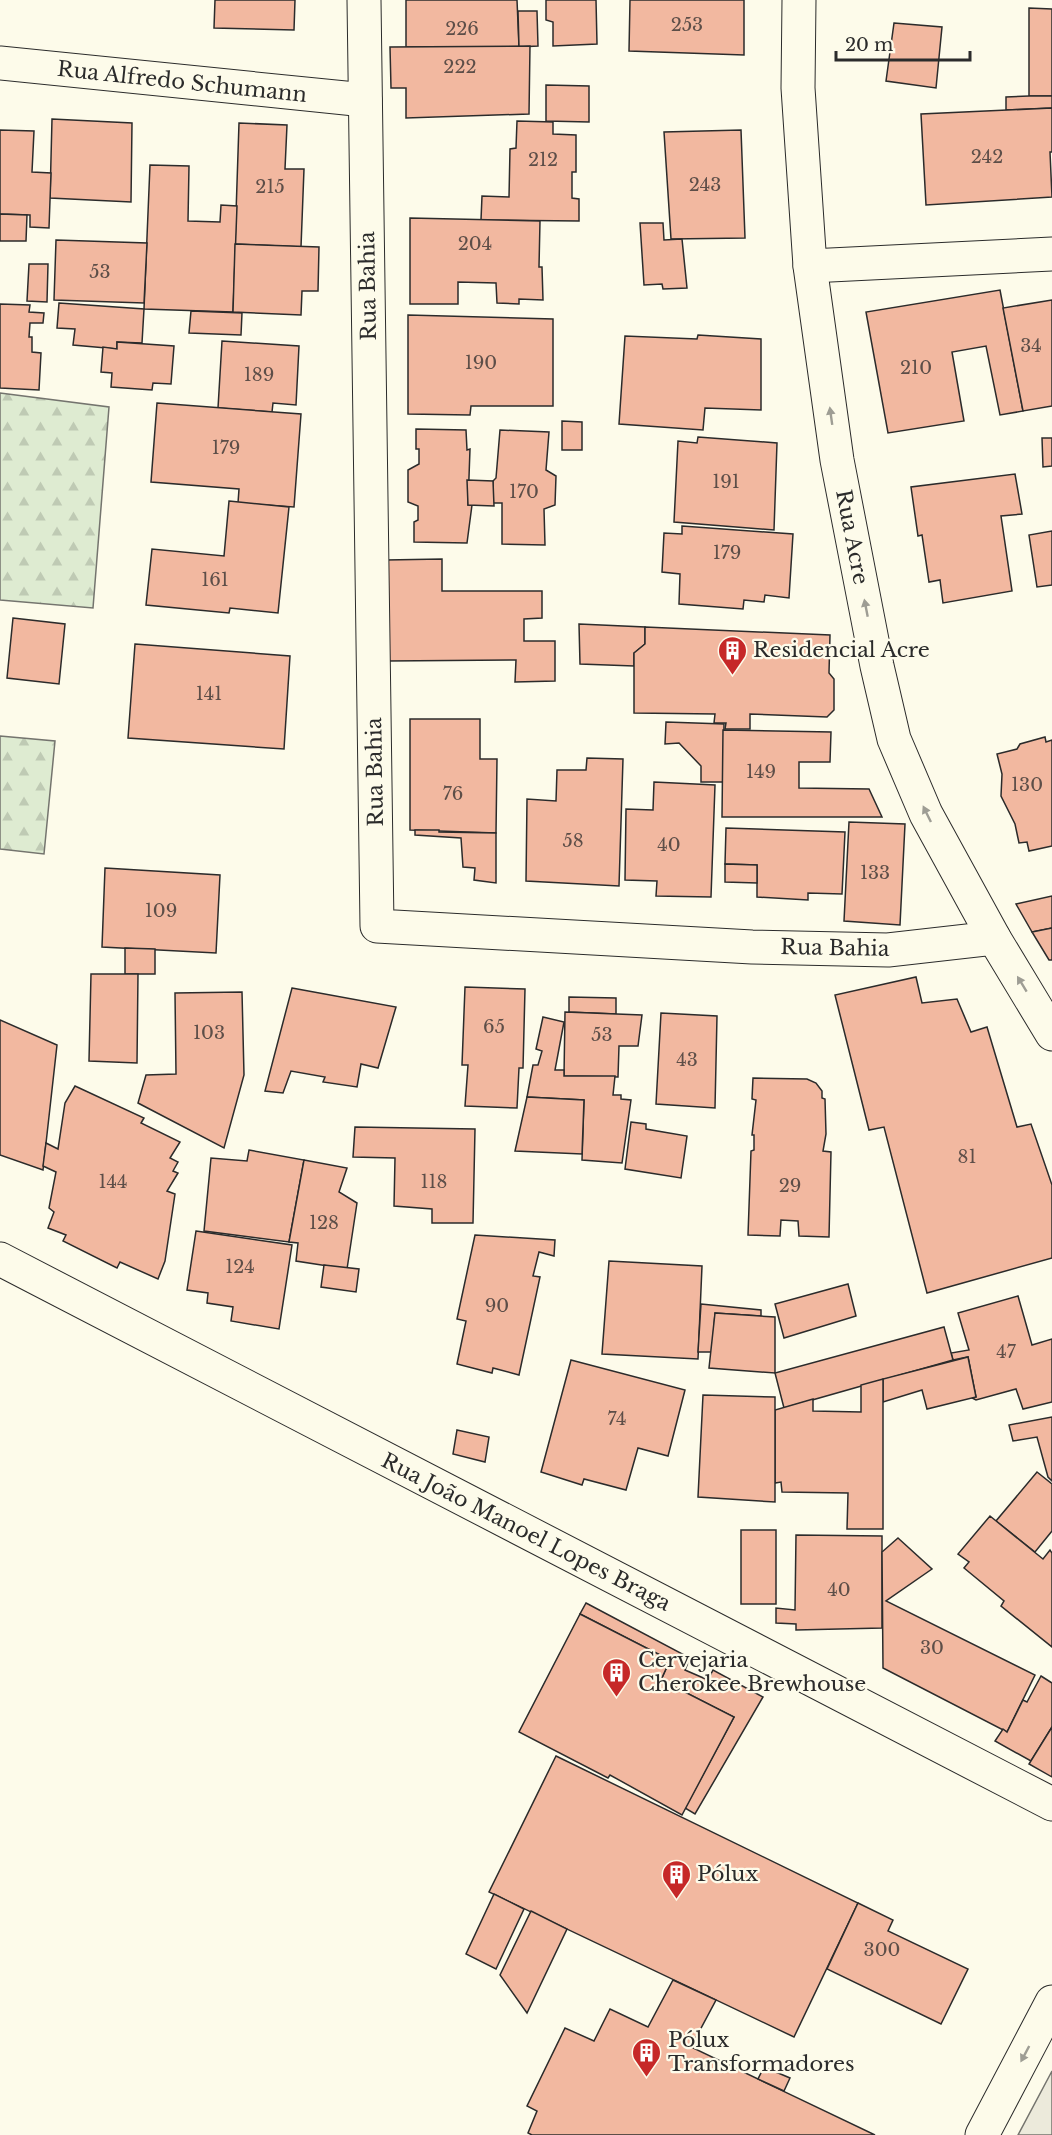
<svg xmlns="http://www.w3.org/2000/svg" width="1052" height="2135" font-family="'Libre Baskerville',serif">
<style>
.forest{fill:url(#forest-firs);stroke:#74746e;stroke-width:1.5}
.parking{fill:#eceadb;stroke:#74746e;stroke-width:1.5}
.building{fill:#f2b8a0;stroke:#2b2b2b;stroke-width:1.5}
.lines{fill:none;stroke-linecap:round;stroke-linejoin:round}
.minor-casing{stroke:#2b2b2b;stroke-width:35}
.major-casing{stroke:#2b2b2b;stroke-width:35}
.minor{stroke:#fdfbea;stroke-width:33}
.major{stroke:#fdfbea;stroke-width:33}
.oneway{fill:#9e9d94}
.labels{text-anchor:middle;stroke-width:4.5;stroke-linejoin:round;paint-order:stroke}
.number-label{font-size:18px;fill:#5d4e48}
.street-label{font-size:21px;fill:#2b2b2b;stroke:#fdfbea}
.poi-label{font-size:21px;fill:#2b2b2b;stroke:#fdfbea;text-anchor:start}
</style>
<defs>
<pattern id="forest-firs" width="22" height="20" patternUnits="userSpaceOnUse" patternTransform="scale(1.5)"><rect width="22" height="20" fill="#deebd1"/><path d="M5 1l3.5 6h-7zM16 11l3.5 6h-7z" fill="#bfcab4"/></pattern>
</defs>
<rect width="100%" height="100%" fill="#fdfbea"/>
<g class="forest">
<polygon points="0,393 109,407 93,608 0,600"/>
<polygon points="0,736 55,741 44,854 0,849"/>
</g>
<polygon class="parking" points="1052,2071 1052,2135 1018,2135"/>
<g class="building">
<polygon points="215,0 295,0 294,30 214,28"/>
<polygon points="406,0 517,0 519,47 406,47"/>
<polygon points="546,0 596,0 597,44 553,46 553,22 546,20"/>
<polygon points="630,0 744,0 744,55 629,51"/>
<polygon points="1029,8 1052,9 1052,96 1029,96"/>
<polygon points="518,11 537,11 538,46 519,47"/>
<polygon points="894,23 942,27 936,88 886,81"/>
<polygon points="530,46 529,114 406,118 406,88 391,88 390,47"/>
<polygon points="546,85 589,86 589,122 546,121"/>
<polygon points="1029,96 1052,96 1052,108 1006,110 1006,97"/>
<polygon points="1052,108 1052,152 1050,152 1052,197 926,205 921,114"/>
<polygon points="52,119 132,123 131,202 50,198"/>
<polygon points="517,121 553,122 553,134 576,135 576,172 572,172 572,198 579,199 579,221 481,220 482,196 509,197 510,149 516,148"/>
<polygon points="239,123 287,125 285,169 304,169 301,247 235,244"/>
<polygon points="0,130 34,131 32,172 51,173 49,228 30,227 30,215 0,214"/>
<polygon points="741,130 745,238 671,239 664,132"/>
<polygon points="150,165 189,166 188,221 220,222 221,205 237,206 233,312 144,309"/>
<polygon points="0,214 27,215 26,241 0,241"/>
<polygon points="410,218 540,221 539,267 542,267 543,300 519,299 519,304 497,303 496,283 458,282 458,304 410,304"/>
<polygon points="640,223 663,223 664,240 682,239 687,288 663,289 662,284 644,285"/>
<polygon points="56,240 147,243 144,303 54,300"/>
<polygon points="235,244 319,247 318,291 302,291 301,315 233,312"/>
<polygon points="29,264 48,264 47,302 27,301"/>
<polygon points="1000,290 1023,411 1000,415 986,346 952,352 964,421 888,433 866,312"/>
<polygon points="1052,300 1052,406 1023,411 1003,308"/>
<polygon points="59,303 144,309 142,343 117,342 117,349 73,345 75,329 57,328"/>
<polygon points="0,304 30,305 29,312 44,313 43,323 30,323 29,337 32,337 32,352 41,353 39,390 0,388"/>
<polygon points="191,311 242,313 241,335 189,333"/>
<polygon points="408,315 553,319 553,406 471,406 470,415 408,414"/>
<polygon points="698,335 761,339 761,410 705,408 703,430 619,424 625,336 697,339"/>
<polygon points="222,341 299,346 296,405 273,403 272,412 218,408"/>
<polygon points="117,342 174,346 171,384 153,383 152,390 111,387 112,373 101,372 103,347 117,349"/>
<polygon points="157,403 301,414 294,507 238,503 239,489 151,482"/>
<polygon points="562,421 582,422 582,450 562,450"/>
<polygon points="416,429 466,430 467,450 470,449 468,505 472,505 467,543 414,542 414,522 418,520 418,506 408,502 408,470 419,464 419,449 416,449"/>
<polygon points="500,430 549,432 546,470 556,476 555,505 544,509 545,545 502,544 502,503 493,503 493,481 496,478"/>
<polygon points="698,437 777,443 774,530 674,522 678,441 697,443"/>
<polygon points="1042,438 1052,438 1052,466 1043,467"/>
<polygon points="1015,474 1022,514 1001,516 1012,591 943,603 940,580 929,582 922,535 918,536 911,487"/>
<polygon points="467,480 493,481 494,506 468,505"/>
<polygon points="229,501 289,507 278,613 230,608 229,613 146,605 152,549 224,556"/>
<polygon points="682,526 793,534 789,598 765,595 764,602 744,600 743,609 679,604 680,574 662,572 664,533 682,534"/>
<polygon points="1052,531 1052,585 1037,587 1029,535"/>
<polygon points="442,559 442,591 542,591 542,618 524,619 524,641 555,641 555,681 515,682 516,660 387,661 386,560"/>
<polygon points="13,618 65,624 59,684 7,678"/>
<polygon points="579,624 645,627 645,644 634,653 634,666 580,664"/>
<polygon points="645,627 830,635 829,673 834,679 834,710 827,717 750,714 750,729 725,729 726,723 714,723 715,714 634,713 634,653 645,644"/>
<polygon points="135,644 290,656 284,749 128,738"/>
<polygon points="410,719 480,719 480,759 497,759 496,833 410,830"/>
<polygon points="666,722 724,724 723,782 701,782 701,766 679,743 665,744"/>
<polygon points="723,730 831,732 830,762 799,762 799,788 869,789 882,817 722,817"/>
<polygon points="1045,737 1046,742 1052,740 1052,846 1029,851 1027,842 1019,843 1015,824 1001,796 1002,774 997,754 1017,749 1020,744"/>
<polygon points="587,758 623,759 619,886 526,881 527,799 556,801 557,770 586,770"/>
<polygon points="654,782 715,785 711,897 656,896 657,881 625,880 626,809 653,810"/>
<polygon points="849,822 905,824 900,925 844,921"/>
<polygon points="726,828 845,832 842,894 808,893 808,900 757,897 757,865 725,864"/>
<polygon points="415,830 439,830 439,832 496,833 496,883 474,880 475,868 463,867 461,838 415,835"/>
<polygon points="725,864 757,865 757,883 725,882"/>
<polygon points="105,868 220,875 216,953 102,947"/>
<polygon points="1052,896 1052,928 1032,932 1016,904"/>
<polygon points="1052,928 1052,960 1049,960 1032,932"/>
<polygon points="125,948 155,949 155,974 125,974"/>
<polygon points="91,974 138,974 137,1063 89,1061"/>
<polygon points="916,977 922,1003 957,999 971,1032 987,1027 1017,1127 1031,1124 1052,1185 1052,1258 927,1293 884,1127 869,1130 835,995"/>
<polygon points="465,987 525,989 523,1068 519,1068 517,1108 465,1106 468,1065 462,1065"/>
<polygon points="292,988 396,1007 378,1068 361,1064 357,1087 323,1082 325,1077 291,1071 283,1093 265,1091"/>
<polygon points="242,992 244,1075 224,1148 138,1103 146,1075 176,1074 175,993"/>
<polygon points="569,997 616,998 616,1014 569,1012"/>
<polygon points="565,1012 642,1015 638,1046 619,1046 618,1077 564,1076"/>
<polygon points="661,1013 717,1016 715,1108 656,1104"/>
<polygon points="543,1017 564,1022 555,1070 564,1070 564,1076 615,1076 613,1095 621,1095 621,1099 631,1100 622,1163 582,1160 584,1100 527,1097 533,1065 538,1065 542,1051 536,1049"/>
<polygon points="0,1020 57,1045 43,1170 0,1155"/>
<polygon points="753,1078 807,1079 816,1083 822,1091 822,1098 825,1099 826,1134 823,1151 831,1152 829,1237 799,1236 798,1221 781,1220 780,1236 748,1235 751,1151 754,1150 754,1135 752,1135 756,1100 752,1099"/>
<polygon points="75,1086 144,1118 141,1123 180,1142 170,1158 178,1162 173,1171 178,1173 167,1191 175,1194 165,1261 158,1279 120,1262 117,1268 63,1241 66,1235 48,1228 54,1212 49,1208 56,1172 43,1166 46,1143 58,1149 65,1103"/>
<polygon points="527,1097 584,1100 582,1154 515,1151"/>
<polygon points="631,1122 646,1124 646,1129 687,1136 681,1178 625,1169"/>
<polygon points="355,1127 475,1129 473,1223 432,1223 432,1209 394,1206 395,1158 353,1157"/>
<polygon points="249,1150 304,1160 289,1242 204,1231 211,1158 247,1161"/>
<polygon points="304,1160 347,1168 339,1192 357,1203 347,1269 296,1261 298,1243 289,1242"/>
<polygon points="196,1231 292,1245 279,1329 231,1321 233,1307 207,1303 208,1293 187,1290"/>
<polygon points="475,1235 555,1240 554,1256 539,1252 533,1276 540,1277 519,1375 493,1368 492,1373 457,1364 466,1321 457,1319"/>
<polygon points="609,1261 702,1266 698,1359 602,1354"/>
<polygon points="324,1265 359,1269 356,1292 321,1287"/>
<polygon points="848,1284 856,1316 784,1338 775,1304"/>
<polygon points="1018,1296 1032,1345 1052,1339 1052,1402 1023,1409 1016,1389 976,1400 972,1398 976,1397 968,1357 953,1360 951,1353 969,1350 958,1313"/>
<polygon points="701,1304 761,1310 761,1316 715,1313 712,1352 698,1352"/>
<polygon points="715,1313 775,1317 775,1373 709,1368"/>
<polygon points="944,1327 953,1360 784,1408 775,1373"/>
<polygon points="968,1357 976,1397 927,1409 922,1390 883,1402 883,1379"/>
<polygon points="571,1360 685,1390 668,1456 638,1448 626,1490 584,1479 582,1485 541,1472"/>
<polygon points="883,1379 883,1529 847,1529 848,1493 782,1492 781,1482 775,1483 775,1410 813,1399 813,1411 861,1412 861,1385"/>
<polygon points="703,1395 775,1397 775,1502 698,1497"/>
<polygon points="1052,1417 1052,1481 1048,1477 1037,1437 1013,1441 1009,1425"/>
<polygon points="457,1430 489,1437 485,1462 453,1454"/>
<polygon points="1037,1472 1052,1484 1052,1531 1035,1552 996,1521"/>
<polygon points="990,1516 1043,1559 1050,1550 1052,1553 1052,1647 1001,1606 1004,1601 964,1568 969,1562 958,1554"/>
<rect x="741" y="1530" width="35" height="74"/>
<polygon points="796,1535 882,1536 882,1628 796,1630 796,1624 776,1623 776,1608 795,1610"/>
<polygon points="898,1538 932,1569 886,1601 1035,1675 1007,1732 883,1668 882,1552"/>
<polygon points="586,1603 690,1658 685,1670 708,1680 713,1670 763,1697 695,1814 685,1808 734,1717 661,1680 670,1660 580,1614"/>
<polygon points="580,1614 670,1660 661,1680 734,1717 682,1815 610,1775 608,1778 519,1732"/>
<polygon points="1041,1676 1052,1683 1052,1727 1031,1761 995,1741 1003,1729 1007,1732 1023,1700 1027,1702"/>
<polygon points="1052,1727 1052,1777 1029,1764"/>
<polygon points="556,1756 858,1903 794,2037 489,1892"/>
<polygon points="494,1894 524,1909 496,1969 466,1954"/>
<polygon points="858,1903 893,1920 888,1931 968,1969 941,2024 827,1969"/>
<polygon points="531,1911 567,1929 527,2013 500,1975"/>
<polygon points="673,1980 716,2000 691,2047 875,2135 532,2135 528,2133 537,2111 527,2106 565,2028 594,2041 610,2009 648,2027"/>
<polygon points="764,2067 790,2078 784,2091 758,2079"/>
</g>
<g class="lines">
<defs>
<g id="minor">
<polyline points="364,0 377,926 752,947 888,950 994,938"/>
<polyline points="799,0 798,88 810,266 837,460 877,666 894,739 926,814 994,938 1052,1034"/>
<polyline points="0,63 365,100"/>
<polyline points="810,266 1052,254"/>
<polyline points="0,1259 1052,1804"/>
</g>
<polyline id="major" points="982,2135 1052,2002"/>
</defs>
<use href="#minor" class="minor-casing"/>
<use href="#major" class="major-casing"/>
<use href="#minor" class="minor"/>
<use href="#major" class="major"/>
</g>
<defs><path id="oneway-solid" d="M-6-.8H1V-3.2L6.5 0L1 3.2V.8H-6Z" transform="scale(1.5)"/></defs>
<g class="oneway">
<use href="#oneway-solid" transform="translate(831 416) rotate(-98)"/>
<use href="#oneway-solid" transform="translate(866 608) rotate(-101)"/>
<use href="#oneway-solid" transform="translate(927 814) rotate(-116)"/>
<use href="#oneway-solid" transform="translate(1022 984) rotate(-121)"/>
<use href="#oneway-solid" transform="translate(1025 2054) rotate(118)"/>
</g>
<defs>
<symbol id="building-pin" viewBox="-11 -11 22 30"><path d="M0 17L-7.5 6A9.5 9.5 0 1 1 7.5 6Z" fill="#c62828" stroke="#fdfbea"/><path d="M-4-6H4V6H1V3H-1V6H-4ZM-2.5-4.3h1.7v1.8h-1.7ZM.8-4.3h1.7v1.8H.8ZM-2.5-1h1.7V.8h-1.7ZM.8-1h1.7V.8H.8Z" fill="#fff"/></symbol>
</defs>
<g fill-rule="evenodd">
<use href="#building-pin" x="716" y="634" width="33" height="45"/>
<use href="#building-pin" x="600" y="1656" width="33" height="45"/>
<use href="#building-pin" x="660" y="1858" width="33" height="45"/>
<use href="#building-pin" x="630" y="2036" width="33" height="45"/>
</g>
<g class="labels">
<g class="number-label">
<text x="687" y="31">253</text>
<text x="462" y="35">226</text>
<text x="460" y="73">222</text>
<text x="987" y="163">242</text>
<text x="543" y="166">212</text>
<text x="705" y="191">243</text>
<text x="270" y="193">215</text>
<text x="475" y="250">204</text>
<text x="100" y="278">53</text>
<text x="1031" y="352">34</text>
<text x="481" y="369">190</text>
<text x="916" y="374">210</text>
<text x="259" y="381">189</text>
<text x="226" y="454">179</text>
<text x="726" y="488">191</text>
<text x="524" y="498">170</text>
<text x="727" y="559">179</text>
<text x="215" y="586">161</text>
<text x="209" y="700">141</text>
<text x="761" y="778">149</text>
<text x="1027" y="791">130</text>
<text x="453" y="800">76</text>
<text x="573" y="847">58</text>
<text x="669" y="851">40</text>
<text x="875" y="879">133</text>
<text x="161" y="917">109</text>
<text x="494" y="1033">65</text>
<text x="209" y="1039">103</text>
<text x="602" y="1041">53</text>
<text x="687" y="1066">43</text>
<text x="967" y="1163">81</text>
<text x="113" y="1188">144</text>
<text x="434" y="1188">118</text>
<text x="790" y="1192">29</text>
<text x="324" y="1229">128</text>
<text x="240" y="1273">124</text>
<text x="497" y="1312">90</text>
<text x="1006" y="1358">47</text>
<text x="617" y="1425">74</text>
<text x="839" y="1596">40</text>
<text x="932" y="1654">30</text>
<text x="882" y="1956">300</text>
</g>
<g class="street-label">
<text transform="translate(182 82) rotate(6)" y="7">Rua Alfredo Schumann</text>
<text transform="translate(368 286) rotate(-91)" y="7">Rua Bahia</text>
<text transform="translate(852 537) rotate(79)" y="7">Rua Acre</text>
<text transform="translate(375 772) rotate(-91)" y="7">Rua Bahia</text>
<text transform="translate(835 948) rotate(1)" y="7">Rua Bahia</text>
<text transform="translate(526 1532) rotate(27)" y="7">Rua João Manoel Lopes Braga</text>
</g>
<g class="poi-label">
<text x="753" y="657">Residencial Acre</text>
<text x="638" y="1667">Cervejaria<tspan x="638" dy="24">Cherokee Brewhouse</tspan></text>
<text x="697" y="1881">Pólux</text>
<text x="668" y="2047">Pólux<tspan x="668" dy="24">Transformadores</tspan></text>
</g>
</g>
<path d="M836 51v9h134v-9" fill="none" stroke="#2b2b2b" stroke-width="3"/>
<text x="845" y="51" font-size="18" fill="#2b2b2b" stroke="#fdfbea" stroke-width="4.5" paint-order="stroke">20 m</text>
</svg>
